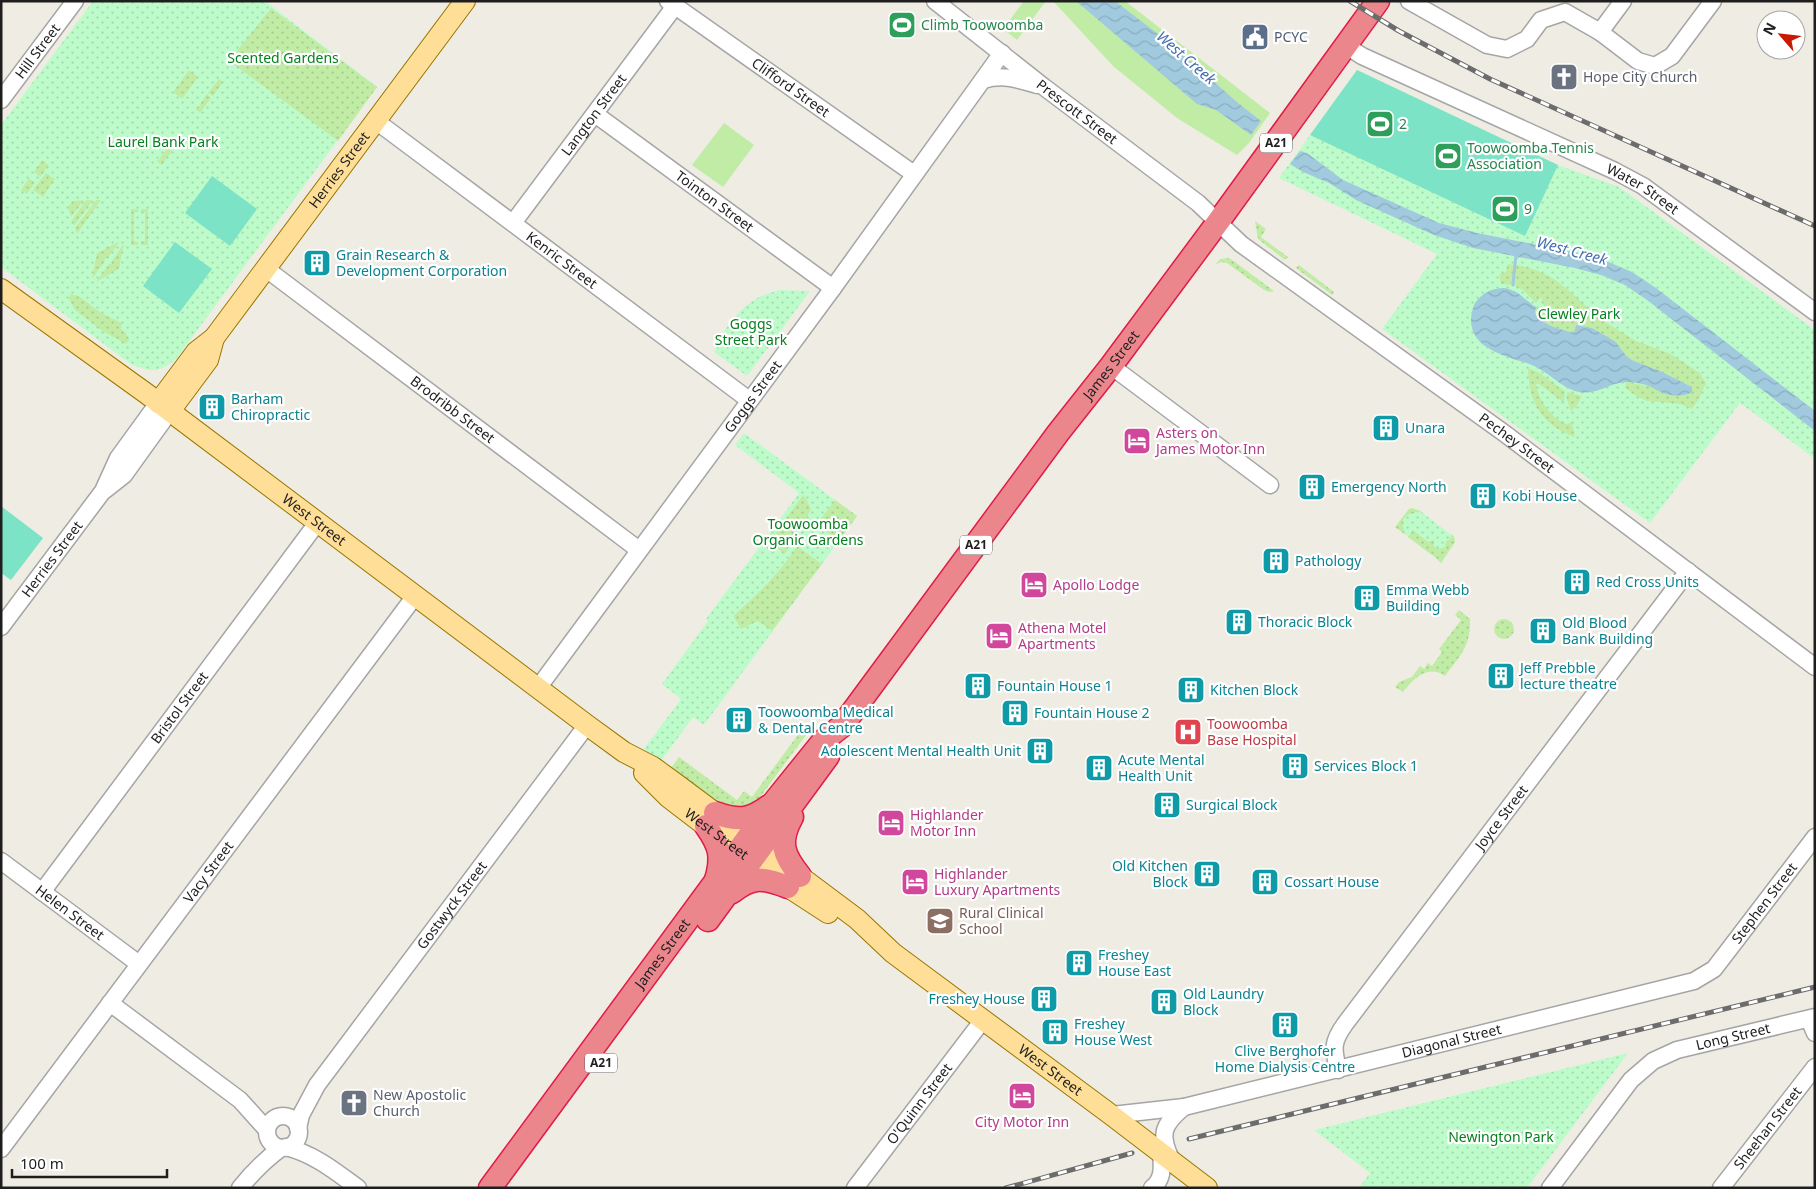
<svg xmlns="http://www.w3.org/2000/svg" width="1816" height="1189" font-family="'Noto Sans',sans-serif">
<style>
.grass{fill:#c0eca6}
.park{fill:url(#park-dots)}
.garden{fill:url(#garden-dots)}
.pitch{fill:#7ce3c7}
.water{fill:url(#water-waves)}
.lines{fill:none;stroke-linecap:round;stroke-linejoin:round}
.stream{stroke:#a1cadf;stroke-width:3}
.minor-casing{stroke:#a5a5a5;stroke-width:19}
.major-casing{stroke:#977700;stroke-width:22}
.highway-casing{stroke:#e21b47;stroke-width:25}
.minor{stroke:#fff;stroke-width:16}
.major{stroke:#ffdf98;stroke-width:20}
.highway{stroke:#eb868d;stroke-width:22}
.rail-casing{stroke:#6c6c6c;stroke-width:5}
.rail{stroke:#fff;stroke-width:3;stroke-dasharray:9;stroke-linecap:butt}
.labels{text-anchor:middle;stroke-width:4.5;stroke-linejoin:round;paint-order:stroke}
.shield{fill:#fff;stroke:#626262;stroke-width:1}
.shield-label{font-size:12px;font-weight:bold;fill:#1e1e1e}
.leisure-label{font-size:14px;fill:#27864d;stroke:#fff;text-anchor:start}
.service-label{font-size:14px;fill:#4e5e75;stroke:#fff;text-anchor:start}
.street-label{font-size:14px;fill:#1e1e1e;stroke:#fff}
.park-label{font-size:14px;fill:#06811f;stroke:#fff}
.worship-label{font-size:14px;fill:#5b616d;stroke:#fff;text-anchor:start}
.culture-label{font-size:14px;fill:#0d838f;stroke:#fff;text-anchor:start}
.hotel-label{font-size:14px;fill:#b23c85;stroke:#fff;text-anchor:start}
.health-label{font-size:14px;fill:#be3a42;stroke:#fff;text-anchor:start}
.education-label{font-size:14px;fill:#785e54;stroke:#fff;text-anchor:start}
.water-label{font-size:15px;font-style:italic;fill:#456fb2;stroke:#fff}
</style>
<defs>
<pattern id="park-dots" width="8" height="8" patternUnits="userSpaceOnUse" patternTransform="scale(1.25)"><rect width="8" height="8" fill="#bdfcca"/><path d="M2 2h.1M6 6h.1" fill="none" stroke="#a2d8ad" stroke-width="1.8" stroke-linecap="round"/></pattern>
<pattern id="garden-dots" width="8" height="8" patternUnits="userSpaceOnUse" patternTransform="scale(1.25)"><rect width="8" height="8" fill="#c0eca6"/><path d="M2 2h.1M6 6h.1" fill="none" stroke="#a5ca8e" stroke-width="1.8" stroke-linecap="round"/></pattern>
<pattern id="water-waves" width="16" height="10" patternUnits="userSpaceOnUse" patternTransform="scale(1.25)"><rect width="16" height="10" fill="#a1cadf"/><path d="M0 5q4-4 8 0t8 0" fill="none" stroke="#8aadbf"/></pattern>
</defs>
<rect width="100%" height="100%" fill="#efede3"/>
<g class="grass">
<polygon points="1024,1 1046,1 1017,40 1003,29"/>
<polygon points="1053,1 1125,1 1270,113 1249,143 1237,155 1177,118 1113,66"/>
<polygon points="724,123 754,145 723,187 692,165"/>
</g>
<g class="park">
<path d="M93,1H265L377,87L176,359C158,373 154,372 132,365L1,267V125Z"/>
<polygon points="1357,70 1558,165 1617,186 1629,194 1815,330 1815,459 1740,403 1650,523 1382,329 1437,254 1279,178"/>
<path d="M779,290L810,291L747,376L714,352C723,331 734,313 754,300C761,295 771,293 779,290Z"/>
<polygon points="744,433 857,516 704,725 693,717 661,761 644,749 681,699 662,684 708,621 706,619 799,493 735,445"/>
<polygon points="1412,508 1419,510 1454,537 1455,542 1441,563 1436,558 1395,527 1409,509"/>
<polygon points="1628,1053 1527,1188 1359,1188 1370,1173 1314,1130"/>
</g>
<g class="garden">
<polygon points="271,8 377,87 338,141 229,61"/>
<polygon points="189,70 198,77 182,99 173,92"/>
<polygon points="219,79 223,82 213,96 208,93"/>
<polygon points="207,94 211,98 200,113 196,110"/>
<polygon points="168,147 172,151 162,165 157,162"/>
<polygon points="42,160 49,165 40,177 34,172"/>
<polygon points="46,173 55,179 43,197 33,190"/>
<polygon points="29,178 35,183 27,194 21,190"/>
<polygon points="84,200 71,217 68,207 73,201"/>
<polygon points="86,200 93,200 74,226 72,220"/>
<polygon points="96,200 101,200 77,234 75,228"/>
<polygon points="131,209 138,209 138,212 134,212 134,241 138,242 138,245 131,245"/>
<polygon points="141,209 148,209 148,245 141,245 141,242 145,241 145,212 141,212"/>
<polygon points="1255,221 1266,229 1261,237 1288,257 1285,260 1258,239"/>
<polygon points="120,241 108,258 105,258 105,261 92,279 97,253"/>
<polygon points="124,243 119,269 96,282 109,264 112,264 112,261"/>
<polygon points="1229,258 1235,262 1274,291 1269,292 1264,290 1227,263 1221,262 1215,265 1220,259"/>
<polygon points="1508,264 1514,265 1512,285 1501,284 1499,274 1506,272"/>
<polygon points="1299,265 1334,292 1332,295 1296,268"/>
<path d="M1516,265C1547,269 1568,288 1589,309C1577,317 1561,309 1548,308L1544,306L1541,297L1536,303L1523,290L1515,286Z"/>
<polygon points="70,294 79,296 101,313 122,323 121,329 126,333 129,340 126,344 104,332 75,310 69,299"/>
<path d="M1536,307L1544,312L1551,311L1566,315L1592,316L1599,318L1636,341L1671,354L1700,373L1706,383L1699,399L1692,409L1680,404L1647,401L1638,397L1625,388L1626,382L1650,386L1663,393L1687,395L1692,392L1689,385L1673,378L1660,371L1634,361L1627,357L1616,342L1592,328L1576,325L1575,333C1561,329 1543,326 1535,313Z"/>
<path d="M1528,368L1538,372L1565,391L1564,403L1539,384H1536C1539,402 1550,416 1566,424L1572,422L1575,437C1570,436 1566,433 1561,431C1536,416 1529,397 1528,368Z"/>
<polygon points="1567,392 1582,396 1576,407 1571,411 1567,400"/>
<polygon points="803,495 807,500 811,510 785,554 769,542"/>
<polygon points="835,500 857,516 839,541 816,525"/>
<path d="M1412,508L1422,512C1409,512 1397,517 1406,533L1405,534L1395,527L1409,509Z"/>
<polygon points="1413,530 1428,542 1434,540 1434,546 1438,549 1445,547 1446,541 1450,539 1452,534 1454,537 1455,542 1441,563 1436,558 1408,537"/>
<path d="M797,546L822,564L772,631L758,621L741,629L733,616C757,595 780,573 797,546Z"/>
<path d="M1459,610L1470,619C1471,646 1460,656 1445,676C1428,664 1413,679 1403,692L1395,687L1399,682L1412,677L1420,666L1424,669L1428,663L1432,666L1442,652L1439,649L1461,620L1455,615Z"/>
<circle cx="1504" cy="629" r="10"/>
<path d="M806,724L812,727L758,800C753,804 748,809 742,809C718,810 689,782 671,768L679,757L737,800L744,791L752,797Z"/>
</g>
<g class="pitch">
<polygon points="1357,70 1558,165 1525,236 1310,135"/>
<polygon points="212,176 257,209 230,246 185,213"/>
<polygon points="175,242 212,269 179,313 143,286"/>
<polygon points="1,506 43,538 11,580 1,573"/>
</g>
<g class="water">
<polygon points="1076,1 1115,1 1171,44 1238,103 1261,121 1251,135 1216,110 1197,104"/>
<polygon points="1300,151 1307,153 1343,180 1439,223 1477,233 1578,253 1606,261 1632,272 1656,288 1815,411 1815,431 1647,300 1625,285 1601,275 1575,268 1473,248 1434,235 1356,200 1329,183 1303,172 1290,164"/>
<path d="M1504,288C1519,290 1524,300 1536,307L1535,313C1543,326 1561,329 1574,333L1576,325L1592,328L1616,342L1627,357L1634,361L1660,371L1692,387V392C1686,397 1670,396 1663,393C1655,390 1650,385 1642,384C1635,382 1626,381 1619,383C1603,387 1593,396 1575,391C1560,386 1550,374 1536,367C1515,357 1473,353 1471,322C1471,315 1472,309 1475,303C1482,293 1492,288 1504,288Z"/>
</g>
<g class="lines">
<polyline class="stream" points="1513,285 1516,254"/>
<defs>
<g id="minor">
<path id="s1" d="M668,1L914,174"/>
<path id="s2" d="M935,1L1044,87L1198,203L1241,244L1504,433L1815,667"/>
<polyline points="1409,1 1487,45 1507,49 1527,39 1541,20 1565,12 1600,32 1638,61 1655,66 1672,56 1713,1"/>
<polyline points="1600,32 1623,1"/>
<path id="s3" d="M1345,45L1362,56L1615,171L1643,186L1815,312"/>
<path d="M983,80C1003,74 1017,79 1037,85"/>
<path id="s4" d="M1,100L75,1"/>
<path id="s5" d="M595,114L833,288"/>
<path id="s6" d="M376,121L749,400"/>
<path id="s7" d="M513,223L675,6"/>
<path id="s8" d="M265,268L639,550"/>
<polyline points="1111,366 1270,485"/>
<polyline points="105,490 124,475 170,411"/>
<path id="s9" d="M1,627L103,491L118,458L158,403"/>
<path id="s10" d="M538,688L833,288L1002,53"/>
<path id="s11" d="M1,861L139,964"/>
<path id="s12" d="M42,892L317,523"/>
<polyline points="110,1003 240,1100 267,1130"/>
<polyline points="1809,1019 1815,1033"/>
<path id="s13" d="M1338,1070C1333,1048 1332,1042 1345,1024L1688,571"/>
<path id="s14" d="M1112,1115L1184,1107L1694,981L1714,969L1815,837"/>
<circle cx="283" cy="1132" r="16"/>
<path id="s15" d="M298,1128L301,1115L317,1085L587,725"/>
<path d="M286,1147C314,1154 335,1171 358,1188"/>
<path id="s16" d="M1,1149L415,596"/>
<path d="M1172,1161C1159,1135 1162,1125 1184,1107"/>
<path d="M240,1188C252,1173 266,1159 281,1148"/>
<path id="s17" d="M855,1188L983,1020"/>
<path d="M1152,1188C1164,1179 1162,1166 1161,1152"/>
<path id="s18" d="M1550,1188L1631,1080L1653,1061L1677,1050L1815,1017"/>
<path id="s19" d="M1721,1188L1815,1067"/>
</g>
<g id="major">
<path id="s20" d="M1,289L147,394L587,725L624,752L653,767L679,786L857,919L893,953L1110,1114L1207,1188"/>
<path id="s21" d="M158,403L196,352L214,338L465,1"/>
<polyline points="170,411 208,360 214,338"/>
<path id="s22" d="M644,773L668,797L698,820L788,887L828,913"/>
</g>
<g id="highway">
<path d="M715,813C738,821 749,821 769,806"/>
<path d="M792,817C778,842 783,855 800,876"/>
<path d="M706,826C720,846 723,856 716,880"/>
<path d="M732,892C754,875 764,878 788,887"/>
<polyline points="708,920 828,756"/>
<path id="s23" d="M490,1188L774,802L824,740L842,726L1058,433L1111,366L1218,222L1378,1"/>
</g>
</defs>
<use href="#minor" class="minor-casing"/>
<use href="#major" class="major-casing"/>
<use href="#highway" class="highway-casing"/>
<use href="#minor" class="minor"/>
<use href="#major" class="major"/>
<use href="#highway" class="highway"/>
<defs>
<g id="rail">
<polyline points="1350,1 1399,31 1490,79 1815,226"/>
<polyline points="1189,1139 1815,987"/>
<polyline points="1006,1188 1132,1153"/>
</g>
</defs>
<use href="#rail" class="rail-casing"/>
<use href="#rail" class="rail"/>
</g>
<defs>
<symbol id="stadium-square" viewBox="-11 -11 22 22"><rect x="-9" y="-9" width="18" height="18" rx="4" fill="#2e9e5b" stroke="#fff"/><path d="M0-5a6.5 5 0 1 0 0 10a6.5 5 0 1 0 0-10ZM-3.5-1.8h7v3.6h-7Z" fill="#fff"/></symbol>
<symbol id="civic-square" viewBox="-11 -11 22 22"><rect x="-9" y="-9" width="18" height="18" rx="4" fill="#5c6f8a" stroke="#fff"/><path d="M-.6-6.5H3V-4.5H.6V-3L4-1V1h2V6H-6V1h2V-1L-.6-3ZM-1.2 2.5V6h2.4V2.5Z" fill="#fff"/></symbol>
<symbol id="church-square" viewBox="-11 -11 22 22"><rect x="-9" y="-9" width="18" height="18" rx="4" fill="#6b7280" stroke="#fff"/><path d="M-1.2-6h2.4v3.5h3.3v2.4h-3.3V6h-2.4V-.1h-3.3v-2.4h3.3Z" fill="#fff"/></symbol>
<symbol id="building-square" viewBox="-11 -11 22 22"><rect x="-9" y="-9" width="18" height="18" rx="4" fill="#0f9aa8" stroke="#fff"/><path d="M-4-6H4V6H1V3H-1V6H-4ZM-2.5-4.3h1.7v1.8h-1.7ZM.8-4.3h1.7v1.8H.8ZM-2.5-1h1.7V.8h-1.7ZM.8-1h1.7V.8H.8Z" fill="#fff"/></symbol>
<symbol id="hotel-square" viewBox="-11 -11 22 22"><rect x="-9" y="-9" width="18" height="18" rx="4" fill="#d1479c" stroke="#fff"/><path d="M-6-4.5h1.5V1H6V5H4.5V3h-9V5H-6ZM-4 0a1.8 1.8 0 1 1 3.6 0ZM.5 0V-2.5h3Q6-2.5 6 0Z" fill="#fff"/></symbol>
<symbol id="hospital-square" viewBox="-11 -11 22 22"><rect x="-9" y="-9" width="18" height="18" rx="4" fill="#e0444e" stroke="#fff"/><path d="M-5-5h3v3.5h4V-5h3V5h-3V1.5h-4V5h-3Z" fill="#fff"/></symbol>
<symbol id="university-square" viewBox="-11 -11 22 22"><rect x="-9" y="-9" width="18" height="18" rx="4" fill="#8d6e63" stroke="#fff"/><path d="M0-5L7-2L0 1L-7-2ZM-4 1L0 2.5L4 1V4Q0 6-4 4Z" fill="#fff"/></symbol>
</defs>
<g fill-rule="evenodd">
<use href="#stadium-square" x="886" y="9" width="32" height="32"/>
<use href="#civic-square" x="1239" y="21" width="32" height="32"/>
<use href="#church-square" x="1548" y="61" width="32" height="32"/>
<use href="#stadium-square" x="1364" y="108" width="32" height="32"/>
<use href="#stadium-square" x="1432" y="140" width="32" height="32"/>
<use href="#stadium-square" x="1489" y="193" width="32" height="32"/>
<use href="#building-square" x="301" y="247" width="32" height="32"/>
<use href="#building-square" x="196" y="391" width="32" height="32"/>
<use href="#building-square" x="1370" y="412" width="32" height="32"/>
<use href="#hotel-square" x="1121" y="425" width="32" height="32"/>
<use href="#building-square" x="1296" y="471" width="32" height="32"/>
<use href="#building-square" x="1467" y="480" width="32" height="32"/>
<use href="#building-square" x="1260" y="545" width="32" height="32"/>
<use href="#building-square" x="1561" y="566" width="32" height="32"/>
<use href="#hotel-square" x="1018" y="569" width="32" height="32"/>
<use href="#building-square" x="1351" y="582" width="32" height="32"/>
<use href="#building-square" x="1223" y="606" width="32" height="32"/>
<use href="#building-square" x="1527" y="615" width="32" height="32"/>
<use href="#hotel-square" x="983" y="620" width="32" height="32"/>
<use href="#building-square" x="1485" y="660" width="32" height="32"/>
<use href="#building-square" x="962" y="670" width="32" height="32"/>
<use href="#building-square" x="1175" y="674" width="32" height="32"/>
<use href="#building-square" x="999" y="697" width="32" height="32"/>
<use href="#building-square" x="723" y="704" width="32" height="32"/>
<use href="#hospital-square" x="1172" y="716" width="32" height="32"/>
<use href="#building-square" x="1024" y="735" width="32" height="32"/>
<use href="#building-square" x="1279" y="750" width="32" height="32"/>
<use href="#building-square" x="1083" y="752" width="32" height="32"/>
<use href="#building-square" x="1151" y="789" width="32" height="32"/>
<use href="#hotel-square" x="875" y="807" width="32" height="32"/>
<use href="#building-square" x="1191" y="858" width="32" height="32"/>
<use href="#hotel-square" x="899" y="866" width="32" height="32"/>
<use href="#building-square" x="1249" y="866" width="32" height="32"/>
<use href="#university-square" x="924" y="905" width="32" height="32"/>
<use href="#building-square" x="1063" y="947" width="32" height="32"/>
<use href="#building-square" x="1028" y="983" width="32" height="32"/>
<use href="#building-square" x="1148" y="986" width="32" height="32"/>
<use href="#building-square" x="1269" y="1009" width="32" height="32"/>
<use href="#building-square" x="1039" y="1016" width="32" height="32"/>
<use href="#hotel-square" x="1006" y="1080" width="32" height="32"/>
<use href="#church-square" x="338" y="1087" width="32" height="32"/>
</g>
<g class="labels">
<g class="shield">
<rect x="1260" y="133.5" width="32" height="19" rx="4"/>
<rect x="960" y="535.5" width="32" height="19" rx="4"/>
<rect x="585" y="1053.5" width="32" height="19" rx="4"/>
</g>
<g class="shield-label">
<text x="1276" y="147">A21</text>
<text x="976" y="549">A21</text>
<text x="601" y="1067">A21</text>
</g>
<g class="leisure-label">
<text x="921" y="30">Climb Toowoomba</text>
<text x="1399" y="129">2</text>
<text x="1467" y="153">Toowoomba Tennis<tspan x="1467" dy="16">Association</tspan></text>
<text x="1524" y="214">9</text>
</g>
<g class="service-label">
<text x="1274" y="42">PCYC</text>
</g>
<g class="street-label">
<text dy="5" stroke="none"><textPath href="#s4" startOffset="61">Hill Street</textPath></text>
<text dy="5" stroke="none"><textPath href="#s1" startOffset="150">Clifford Street</textPath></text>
<text dy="5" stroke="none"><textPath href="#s2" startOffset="180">Prescott Street</textPath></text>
<text dy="5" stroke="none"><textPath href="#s7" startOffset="135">Langton Street</textPath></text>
<text dy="5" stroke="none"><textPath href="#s21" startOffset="296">Herries Street</textPath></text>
<text dy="5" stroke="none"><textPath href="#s3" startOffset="331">Water Street</textPath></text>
<text dy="5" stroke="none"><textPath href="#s5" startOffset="148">Tointon Street</textPath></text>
<text dy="5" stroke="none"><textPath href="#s6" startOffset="232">Kenric Street</textPath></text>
<text dy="5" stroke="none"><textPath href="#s23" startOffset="1032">James Street</textPath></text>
<text dy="5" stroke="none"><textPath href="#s10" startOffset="362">Goggs Street</textPath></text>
<text dy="5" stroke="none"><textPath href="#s8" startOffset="235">Brodribb Street</textPath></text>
<text dy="5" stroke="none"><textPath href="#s2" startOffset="731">Pechey Street</textPath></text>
<text dy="5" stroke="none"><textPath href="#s20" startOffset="389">West Street</textPath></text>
<text dy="5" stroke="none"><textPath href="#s9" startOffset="85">Herries Street</textPath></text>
<text dy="5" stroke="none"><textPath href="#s12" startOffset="230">Bristol Street</textPath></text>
<text dy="5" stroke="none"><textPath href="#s13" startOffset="308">Joyce Street</textPath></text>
<text dy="5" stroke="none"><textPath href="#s22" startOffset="95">West Street</textPath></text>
<text dy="5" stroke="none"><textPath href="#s16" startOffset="346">Vacy Street</textPath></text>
<text dy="5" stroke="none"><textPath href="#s14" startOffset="704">Stephen Street</textPath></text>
<text dy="5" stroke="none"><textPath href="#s15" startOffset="272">Gostwyck Street</textPath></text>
<text dy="5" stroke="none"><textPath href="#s11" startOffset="86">Helen Street</textPath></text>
<text dy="5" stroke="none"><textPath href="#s23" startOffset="291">James Street</textPath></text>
<text dy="5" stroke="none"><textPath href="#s18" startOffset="248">Long Street</textPath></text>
<text dy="5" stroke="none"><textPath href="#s14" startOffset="348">Diagonal Street</textPath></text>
<text dy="5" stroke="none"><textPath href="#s20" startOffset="1309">West Street</textPath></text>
<text dy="5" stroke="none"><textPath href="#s17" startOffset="106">O'Quinn Street</textPath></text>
<text dy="5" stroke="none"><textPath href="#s19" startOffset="76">Sheehan Street</textPath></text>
</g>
<g class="park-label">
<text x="283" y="63">Scented Gardens</text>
<text x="163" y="147">Laurel Bank Park</text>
<text x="1579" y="319">Clewley Park</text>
<text x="751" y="329">Goggs<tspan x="751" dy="16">Street Park</tspan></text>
<text x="808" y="529">Toowoomba<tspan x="808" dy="16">Organic Gardens</tspan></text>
<text x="1501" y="1142">Newington Park</text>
</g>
<g class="worship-label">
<text x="1583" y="82">Hope City Church</text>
<text x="373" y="1100">New Apostolic<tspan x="373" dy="16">Church</tspan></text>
</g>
<g class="culture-label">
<text x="336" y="260">Grain Research &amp;<tspan x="336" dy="16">Development Corporation</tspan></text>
<text x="231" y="404">Barham<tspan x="231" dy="16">Chiropractic</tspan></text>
<text x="1405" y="433">Unara</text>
<text x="1331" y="492">Emergency North</text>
<text x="1502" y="501">Kobi House</text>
<text x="1295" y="566">Pathology</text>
<text x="1596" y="587">Red Cross Units</text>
<text x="1386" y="595">Emma Webb<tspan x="1386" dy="16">Building</tspan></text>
<text x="1258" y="627">Thoracic Block</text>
<text x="1562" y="628">Old Blood<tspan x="1562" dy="16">Bank Building</tspan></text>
<text x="1520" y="673">Jeff Prebble<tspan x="1520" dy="16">lecture theatre</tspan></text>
<text x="997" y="691">Fountain House 1</text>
<text x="1210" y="695">Kitchen Block</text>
<text x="758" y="717">Toowoomba Medical<tspan x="758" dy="16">&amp; Dental Centre</tspan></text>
<text x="1034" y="718">Fountain House 2</text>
<text x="1021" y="756" text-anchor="end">Adolescent Mental Health Unit</text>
<text x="1118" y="765">Acute Mental<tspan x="1118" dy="16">Health Unit</tspan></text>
<text x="1314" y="771">Services Block 1</text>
<text x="1186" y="810">Surgical Block</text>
<text x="1188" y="871" text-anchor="end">Old Kitchen<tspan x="1188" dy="16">Block</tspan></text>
<text x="1284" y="887">Cossart House</text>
<text x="1098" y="960">Freshey<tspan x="1098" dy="16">House East</tspan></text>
<text x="1183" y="999">Old Laundry<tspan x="1183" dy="16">Block</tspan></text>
<text x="1025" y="1004" text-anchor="end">Freshey House</text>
<text x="1074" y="1029">Freshey<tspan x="1074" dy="16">House West</tspan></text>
<text x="1285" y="1056" text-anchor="middle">Clive Berghofer<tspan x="1285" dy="16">Home Dialysis Centre</tspan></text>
</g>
<g class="hotel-label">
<text x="1156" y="438">Asters on<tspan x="1156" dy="16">James Motor Inn</tspan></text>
<text x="1053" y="590">Apollo Lodge</text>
<text x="1018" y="633">Athena Motel<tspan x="1018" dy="16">Apartments</tspan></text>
<text x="910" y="820">Highlander<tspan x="910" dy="16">Motor Inn</tspan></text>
<text x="934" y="879">Highlander<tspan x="934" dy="16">Luxury Apartments</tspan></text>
<text x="1022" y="1127" text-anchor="middle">City Motor Inn</text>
</g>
<g class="health-label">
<text x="1207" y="729">Toowoomba<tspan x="1207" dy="16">Base Hospital</tspan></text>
</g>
<g class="education-label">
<text x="959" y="918">Rural Clinical<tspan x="959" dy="16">School</tspan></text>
</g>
<g class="water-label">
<text transform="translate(1186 58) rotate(41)" y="5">West Creek</text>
<text transform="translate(1572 251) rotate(15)" y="5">West Creek</text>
</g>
</g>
<rect width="1816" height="1189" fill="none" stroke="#1e1e1e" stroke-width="5"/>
<g transform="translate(1781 35) rotate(298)"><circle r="24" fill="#ffffff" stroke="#a5a5a5"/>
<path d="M0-4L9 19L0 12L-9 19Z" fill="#cb1800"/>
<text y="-8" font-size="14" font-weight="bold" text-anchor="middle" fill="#1e1e1e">N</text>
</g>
<path d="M12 1169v8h155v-8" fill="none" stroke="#1e1e1e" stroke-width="2.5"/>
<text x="20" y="1169" font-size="15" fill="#1e1e1e" stroke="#ffffff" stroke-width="4" paint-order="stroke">100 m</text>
</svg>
